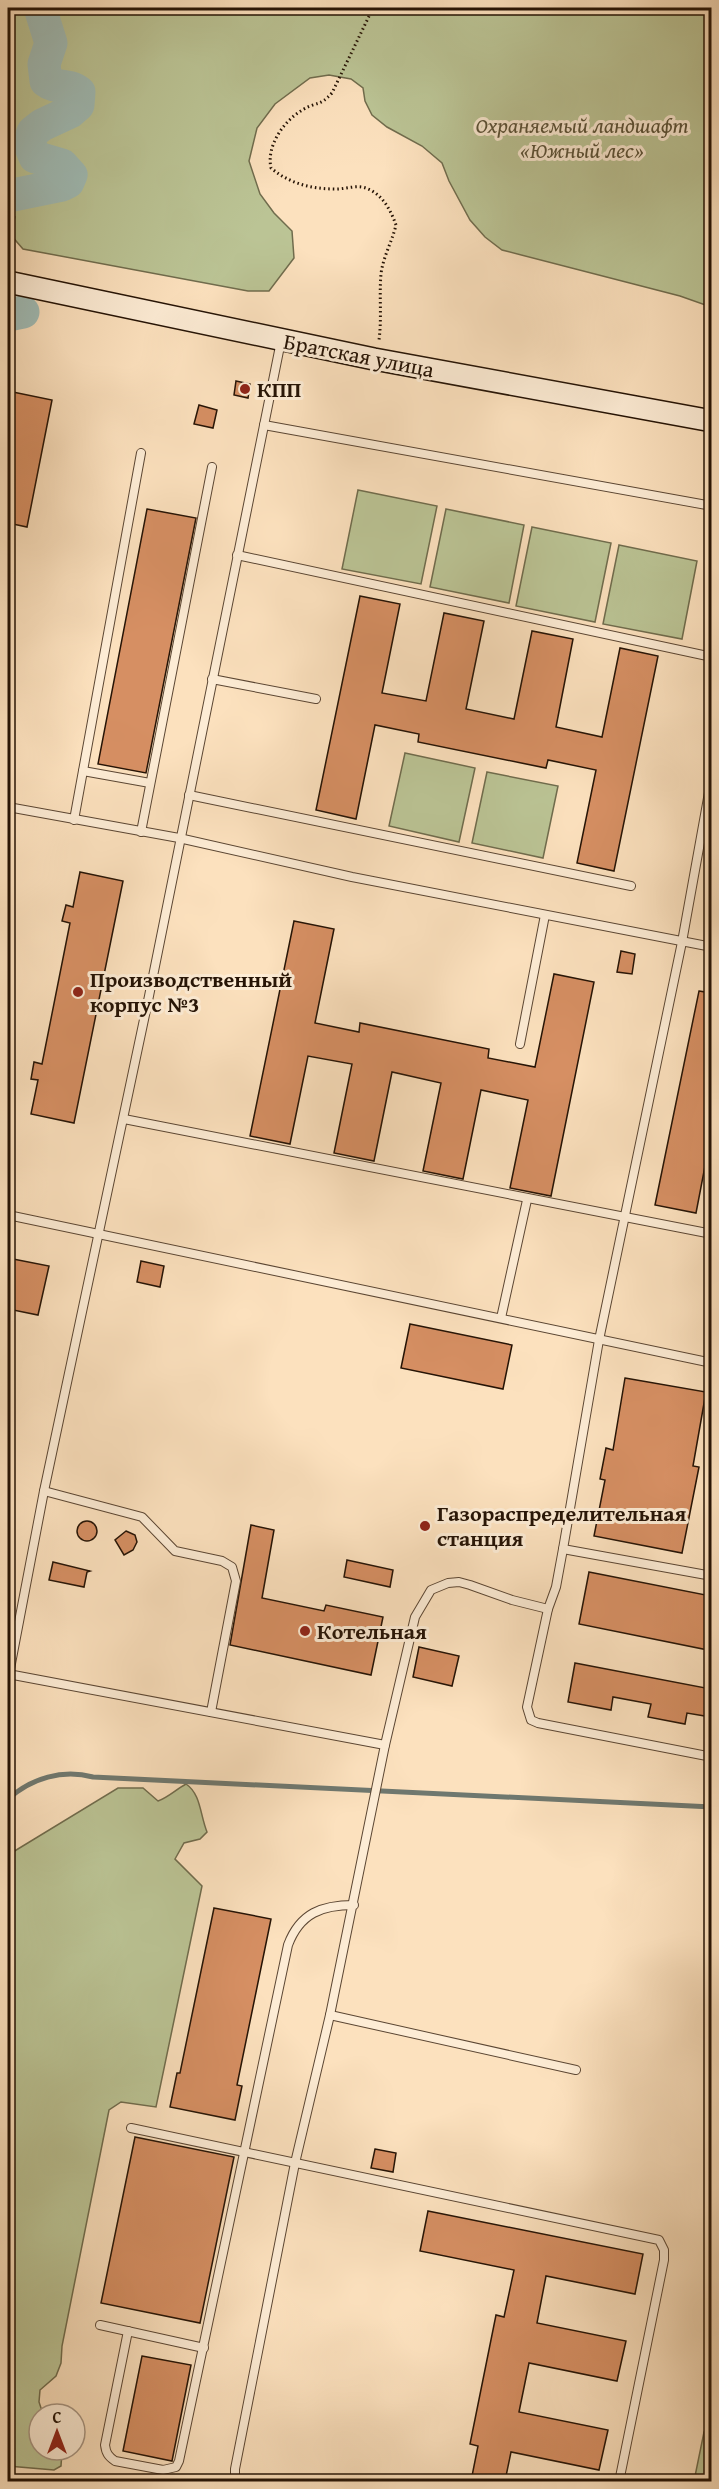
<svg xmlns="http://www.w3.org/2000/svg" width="719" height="2489" font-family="'Gentium Book Plus',serif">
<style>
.green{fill:#bbc495;stroke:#706c4d;stroke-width:1.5}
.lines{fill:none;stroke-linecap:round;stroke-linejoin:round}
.stream{stroke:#6f786f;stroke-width:5}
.river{stroke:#a0bcb6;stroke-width:33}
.building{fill:#d68f63;stroke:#251305;stroke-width:1.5}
.service-casing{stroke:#5b4633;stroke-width:10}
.secondary-casing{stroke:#251305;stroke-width:24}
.path{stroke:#251305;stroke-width:3;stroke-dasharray:1.5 3;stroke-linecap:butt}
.service{stroke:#fdecd5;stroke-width:8}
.secondary{stroke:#fdecd5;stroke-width:21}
.poi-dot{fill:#8f2418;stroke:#fdecd5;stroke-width:2}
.labels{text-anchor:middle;stroke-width:6;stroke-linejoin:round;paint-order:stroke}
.park-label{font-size:22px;font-style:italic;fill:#5a5137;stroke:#fdecd5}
.street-label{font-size:22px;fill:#251305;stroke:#fdecd5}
.poi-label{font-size:22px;font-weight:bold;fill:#251305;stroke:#fdecd5;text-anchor:start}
</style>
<rect width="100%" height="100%" fill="#fce1be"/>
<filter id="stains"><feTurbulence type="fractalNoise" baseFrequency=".00333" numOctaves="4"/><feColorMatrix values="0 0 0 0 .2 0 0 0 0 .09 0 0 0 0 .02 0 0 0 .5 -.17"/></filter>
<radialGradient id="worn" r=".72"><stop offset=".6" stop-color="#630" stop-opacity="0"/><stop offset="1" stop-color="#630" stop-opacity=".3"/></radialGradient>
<g class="green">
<polygon points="8,8 711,8 711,307 680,296 502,250 485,237 470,220 449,181 442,163 422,146 387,127 372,115 365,101 363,88 351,79 329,75 310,78 275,104 257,128 249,161 260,194 274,213 292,231 294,258 269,291 248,291 23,249 10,234 15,217 8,209"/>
<polygon points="358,490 437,506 421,584 342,569"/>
<polygon points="446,509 524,525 509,603 430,587"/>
<polygon points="532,527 611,543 595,622 516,606"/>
<polygon points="619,545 697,561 682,639 603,624"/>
<polygon points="405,753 475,768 459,842 389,826"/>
<polygon points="487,772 558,786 543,858 472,843"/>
<path d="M186,1784C201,1794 200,1815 207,1832L200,1839L184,1843L175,1859L202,1886L156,2107L121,2102L109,2110L62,2346L61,2363L56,2376L40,2390L39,2402L43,2414H39V2450H62L61,2466L54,2470L8,2466V1855L118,1788H143L158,1801C169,1797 175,1790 186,1784Z"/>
<polygon points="704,2432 711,2433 711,2481 694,2481"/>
</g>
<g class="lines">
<path class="stream" d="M8,1799C32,1778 62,1769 93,1777L712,1807"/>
<g class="river">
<path d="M8,196L62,185L68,182L71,175L62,165L35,157L29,143L33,132L42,125L70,112L78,105L79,92C68,83 56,89 46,81L44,64L51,43L40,8"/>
<polyline points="8,315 23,312"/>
</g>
</g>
<g class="building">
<polygon points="236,381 250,384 248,398 234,395"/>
<polygon points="8,391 52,400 27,527 8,523"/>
<polygon points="199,405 217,410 213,428 194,424"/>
<polygon points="147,509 196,518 146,773 98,764"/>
<polygon points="360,596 400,604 382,693 426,701 444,613 484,621 466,709 514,719 532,631 573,639 556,727 602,737 620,648 658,656 614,871 577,863 596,770 548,760 546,768 418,742 419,734 375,725 356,819 316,810"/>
<polygon points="80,872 123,881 74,1123 31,1114 38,1080 31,1079 34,1062 42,1064 70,923 62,921 66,905 73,907"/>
<polygon points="294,921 334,929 315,1023 359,1032 360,1023 489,1049 488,1058 535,1067 554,974 594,982 551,1196 510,1188 528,1100 481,1090 463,1179 423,1171 441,1083 392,1072 374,1161 334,1153 352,1064 308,1056 290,1144 250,1136"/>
<polygon points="621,951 635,954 632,974 617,972"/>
<polygon points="699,991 711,993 711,1135 696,1213 655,1205"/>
<polygon points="8,1258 49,1266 38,1315 8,1309"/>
<polygon points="141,1261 164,1266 160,1287 137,1282"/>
<polygon points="410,1324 512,1345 503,1389 401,1368"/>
<polygon points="625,1378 706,1392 693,1466 699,1467 682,1553 594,1536 605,1480 600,1479 606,1448 613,1450"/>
<circle cx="87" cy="1531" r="10"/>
<polygon points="251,1525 274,1530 262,1598 324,1611 326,1605 383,1617 371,1675 230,1645"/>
<polygon points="126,1531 135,1535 137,1542 133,1550 124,1555 115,1540"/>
<polygon points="347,1560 393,1570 390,1587 344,1577"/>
<polygon points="53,1562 90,1571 87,1572 84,1587 49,1580"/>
<polygon points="589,1572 711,1596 711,1632 708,1650 579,1624"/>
<polygon points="419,1647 459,1656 452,1686 413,1677"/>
<polygon points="575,1663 711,1689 711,1717 687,1713 685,1724 648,1717 651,1704 613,1697 611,1710 568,1702"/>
<polygon points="214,1908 271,1919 237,2085 242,2086 235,2120 170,2107 177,2073 180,2073"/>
<polygon points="135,2137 234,2157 200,2323 101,2303"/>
<polygon points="375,2149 396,2153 393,2172 371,2168"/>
<polygon points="428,2211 643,2254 635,2294 546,2276 537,2323 626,2341 617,2381 529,2363 519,2412 608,2430 599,2470 511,2452 505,2481 471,2481 478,2446 470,2444 496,2315 504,2317 514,2270 420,2251"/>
<polygon points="142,2356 191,2365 172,2461 123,2451"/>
</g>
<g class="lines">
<defs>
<g id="service">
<polyline points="264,425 712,506"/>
<polyline points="237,555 712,657"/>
<polyline points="212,679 316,699"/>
<polyline points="83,771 150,783"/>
<polyline points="712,776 682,942 599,1340 563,1549 556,1587 548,1609 527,1707 531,1720 538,1723 712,1757"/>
<polyline points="189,795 631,886"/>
<polyline points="8,807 179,838 352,877 712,947"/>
<polyline points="74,820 141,453"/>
<polyline points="141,832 212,467"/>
<polyline points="520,1044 545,915"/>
<polyline points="124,1119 712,1234"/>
<polyline points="8,1215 712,1363"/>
<polyline points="501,1318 527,1200"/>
<polyline points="44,1491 142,1517 175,1551 222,1561 232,1567 236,1581 211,1712"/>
<polyline points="563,1549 712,1576"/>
<polyline points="8,1674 385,1745"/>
<polyline points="9,1674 44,1491 149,996 281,341"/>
<polyline points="330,2015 576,2070"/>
<polyline points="131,2128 659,2240 664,2250 664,2260 619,2482"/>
<polyline points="100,2325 204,2348"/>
<path d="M128,2331L105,2445C106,2453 108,2456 115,2461L163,2470L176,2467L179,2461L288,1945C300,1913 322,1905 354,1905"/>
<polyline points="235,2482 235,2469 295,2163 330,2015 385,1745 415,1617 431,1590 448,1583 459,1582 470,1585 512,1600 548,1609"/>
</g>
<polyline id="secondary" points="8,282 374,359 712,421"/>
</defs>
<use href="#service" class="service-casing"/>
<use href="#secondary" class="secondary-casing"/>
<g class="path">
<path d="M373,8L332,93C319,107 318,101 304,109C284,120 266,146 271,168C290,184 312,189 336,189C347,189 358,184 368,189C383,195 391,211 396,225C392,242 383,257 381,274C379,296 382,317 379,340"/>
<polyline points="8,12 11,8"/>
</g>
<use href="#service" class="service"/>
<use href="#secondary" class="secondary"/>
</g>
<g class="poi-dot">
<circle cx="245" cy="389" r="6"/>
<circle cx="78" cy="992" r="6"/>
<circle cx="425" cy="1526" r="6"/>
<circle cx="305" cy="1631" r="6"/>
</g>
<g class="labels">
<g class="park-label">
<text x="582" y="133">Охраняемый ландшафт<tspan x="582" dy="25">«Южный лес»</tspan></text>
</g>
<g class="street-label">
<text transform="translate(359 355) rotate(11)" y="8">Братская улица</text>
</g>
<g class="poi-label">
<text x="257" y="397">КПП</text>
<text x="90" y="987">Производственный<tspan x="90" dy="25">корпус №3</tspan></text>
<text x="437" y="1521">Газораспределительная<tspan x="437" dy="25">станция</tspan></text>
<text x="317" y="1639">Котельная</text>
</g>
</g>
<rect width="719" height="2489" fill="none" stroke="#fce1be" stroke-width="30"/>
<rect x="9" y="9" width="701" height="2471" fill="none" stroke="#251305" stroke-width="3"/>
<rect x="15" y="15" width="689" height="2459" fill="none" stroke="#251305" stroke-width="1.5"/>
<g transform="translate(57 2432)"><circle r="28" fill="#fdecd5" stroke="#a79582" stroke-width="1.5"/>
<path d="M0-4.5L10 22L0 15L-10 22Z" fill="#8f2418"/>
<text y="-9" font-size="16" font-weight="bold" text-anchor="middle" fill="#251305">С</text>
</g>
<rect width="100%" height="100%" filter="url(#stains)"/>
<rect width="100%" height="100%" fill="url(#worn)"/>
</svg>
